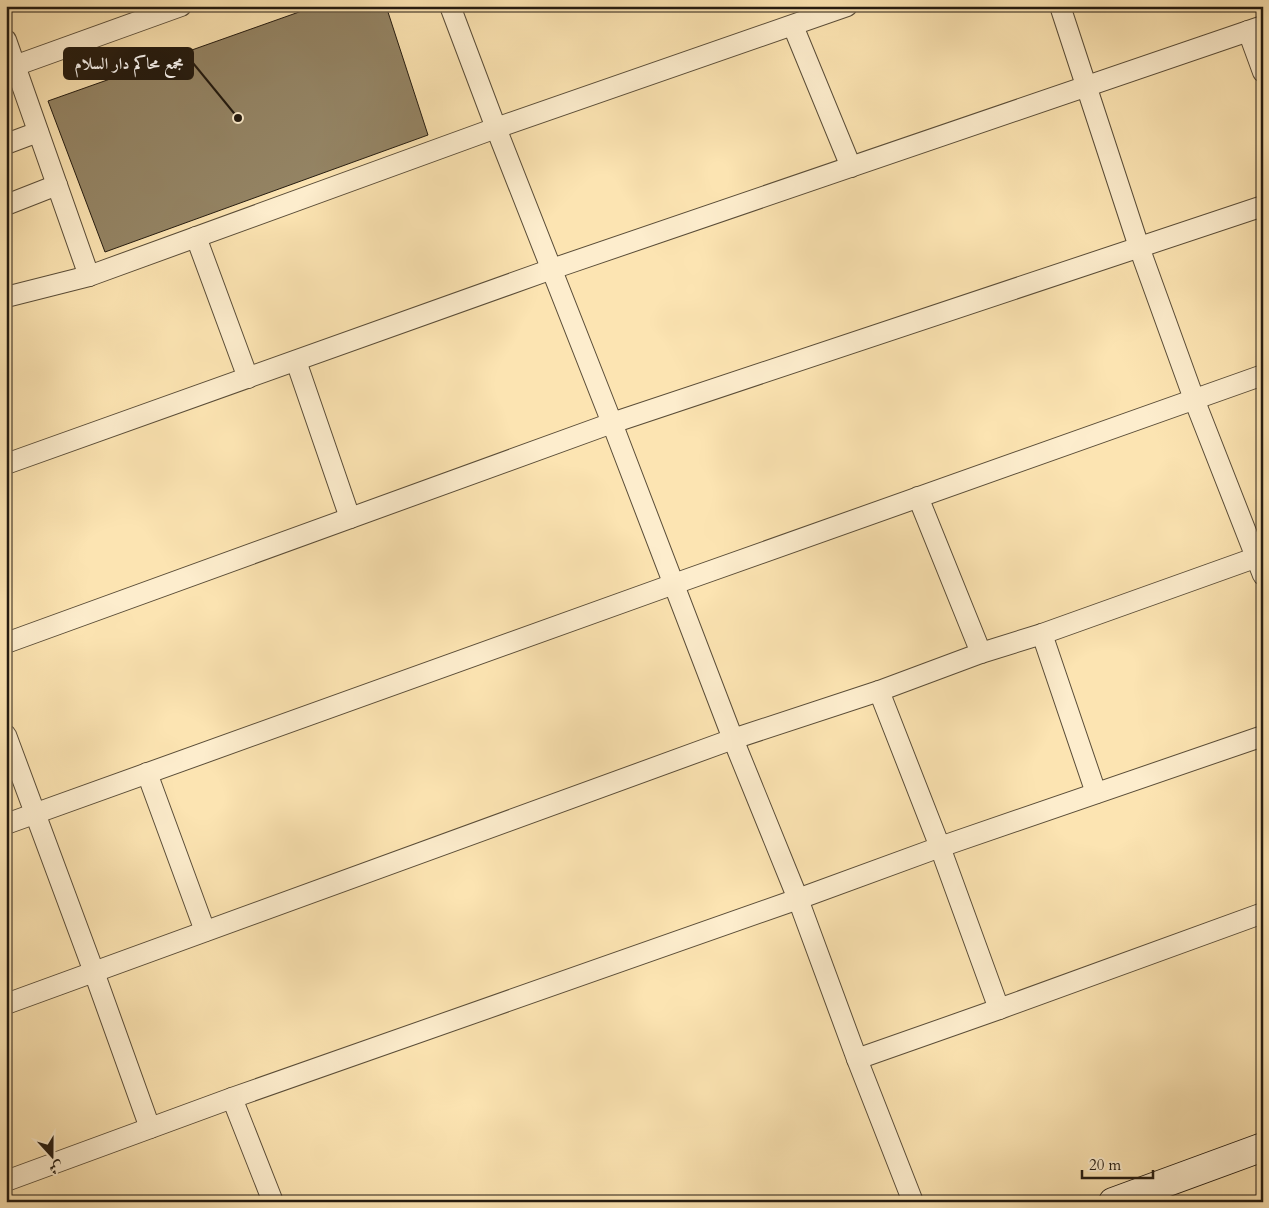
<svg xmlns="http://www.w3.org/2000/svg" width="1269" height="1208" font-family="Cardo,Amiri,serif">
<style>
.building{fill:#948464;stroke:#241b10}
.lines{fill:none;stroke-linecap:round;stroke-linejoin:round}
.street-casing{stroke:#5a4d38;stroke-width:22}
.secondary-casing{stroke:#241b10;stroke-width:30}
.street{stroke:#fdedcd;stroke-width:20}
.secondary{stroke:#fdedcd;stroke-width:28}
.leader{fill:none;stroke:#241b10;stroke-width:2}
.callout-dot{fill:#241b10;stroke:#fdedcd;stroke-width:2}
.callout{fill:#241b10;stroke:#241b10;stroke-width:2}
.callout-label{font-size:16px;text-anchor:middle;font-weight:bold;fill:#fff}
</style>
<rect width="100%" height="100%" fill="#fce4b2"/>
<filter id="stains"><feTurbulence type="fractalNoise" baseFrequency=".004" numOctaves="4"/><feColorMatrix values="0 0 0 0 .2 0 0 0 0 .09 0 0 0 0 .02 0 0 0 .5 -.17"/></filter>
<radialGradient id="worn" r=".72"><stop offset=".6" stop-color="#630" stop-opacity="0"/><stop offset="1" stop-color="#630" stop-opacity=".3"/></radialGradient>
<polygon class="building" points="316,6 386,6 428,135 105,252 48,101"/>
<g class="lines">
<defs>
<g id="street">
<polyline points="450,6 496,128 612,423 733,739 798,899 857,1059 913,1202"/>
<polyline points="1060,6 1139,247 1194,399 1263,575"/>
<polyline points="793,26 851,167"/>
<polyline points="1248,31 1263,72"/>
<polyline points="6,40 89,276"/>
<polyline points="6,69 181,6"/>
<polyline points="6,144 38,132"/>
<polyline points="6,205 57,185"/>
<polyline points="196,237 248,378"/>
<polyline points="6,297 89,276 496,128 847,6"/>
<polyline points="296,361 350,518"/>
<polyline points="6,464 552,269 1263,26"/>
<polyline points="918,497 981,653"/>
<polyline points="1042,634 1096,793"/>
<polyline points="6,643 612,423 1263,206"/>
<polyline points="879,691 940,847 999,1009"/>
<polyline points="6,735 94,972 150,1128"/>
<polyline points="147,773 205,931"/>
<polyline points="6,824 674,584 1263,375"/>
<polyline points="6,1004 733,739 879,691 981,653 1042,634 1263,555"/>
<polyline points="857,1059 999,1009 1263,913"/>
<polyline points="232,1098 273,1202"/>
<polyline points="6,1181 232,1098 798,899 940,847 1263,736"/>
</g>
<polyline id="secondary" points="1113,1202 1263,1147"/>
</defs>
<use href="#street" class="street-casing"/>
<use href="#secondary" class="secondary-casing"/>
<use href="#street" class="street"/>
<use href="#secondary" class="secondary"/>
</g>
<path class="leader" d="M238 118L193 63"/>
<circle class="callout-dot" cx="238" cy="118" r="5"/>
<rect class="callout" x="64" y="48" width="129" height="31" rx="5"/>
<g class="callout-label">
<text x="129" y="69">مجمع محاكم دار السلام</text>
</g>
<rect width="1269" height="1208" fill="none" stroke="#fce4b2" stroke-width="25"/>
<rect x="8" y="8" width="1254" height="1193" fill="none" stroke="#241b10" stroke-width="2.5"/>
<rect x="12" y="12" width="1244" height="1183" fill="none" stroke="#241b10"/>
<g transform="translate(52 1156) rotate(159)" stroke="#fdedcd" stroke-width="4" paint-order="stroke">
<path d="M0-4L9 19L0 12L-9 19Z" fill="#241b10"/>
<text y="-8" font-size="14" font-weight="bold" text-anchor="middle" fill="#241b10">ش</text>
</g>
<path d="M1082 1170v8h71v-8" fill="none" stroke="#241b10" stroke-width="2.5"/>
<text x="1089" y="1170" font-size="15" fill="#241b10" stroke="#fdedcd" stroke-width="4" paint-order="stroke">20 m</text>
<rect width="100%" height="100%" filter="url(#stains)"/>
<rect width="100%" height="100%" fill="url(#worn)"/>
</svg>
